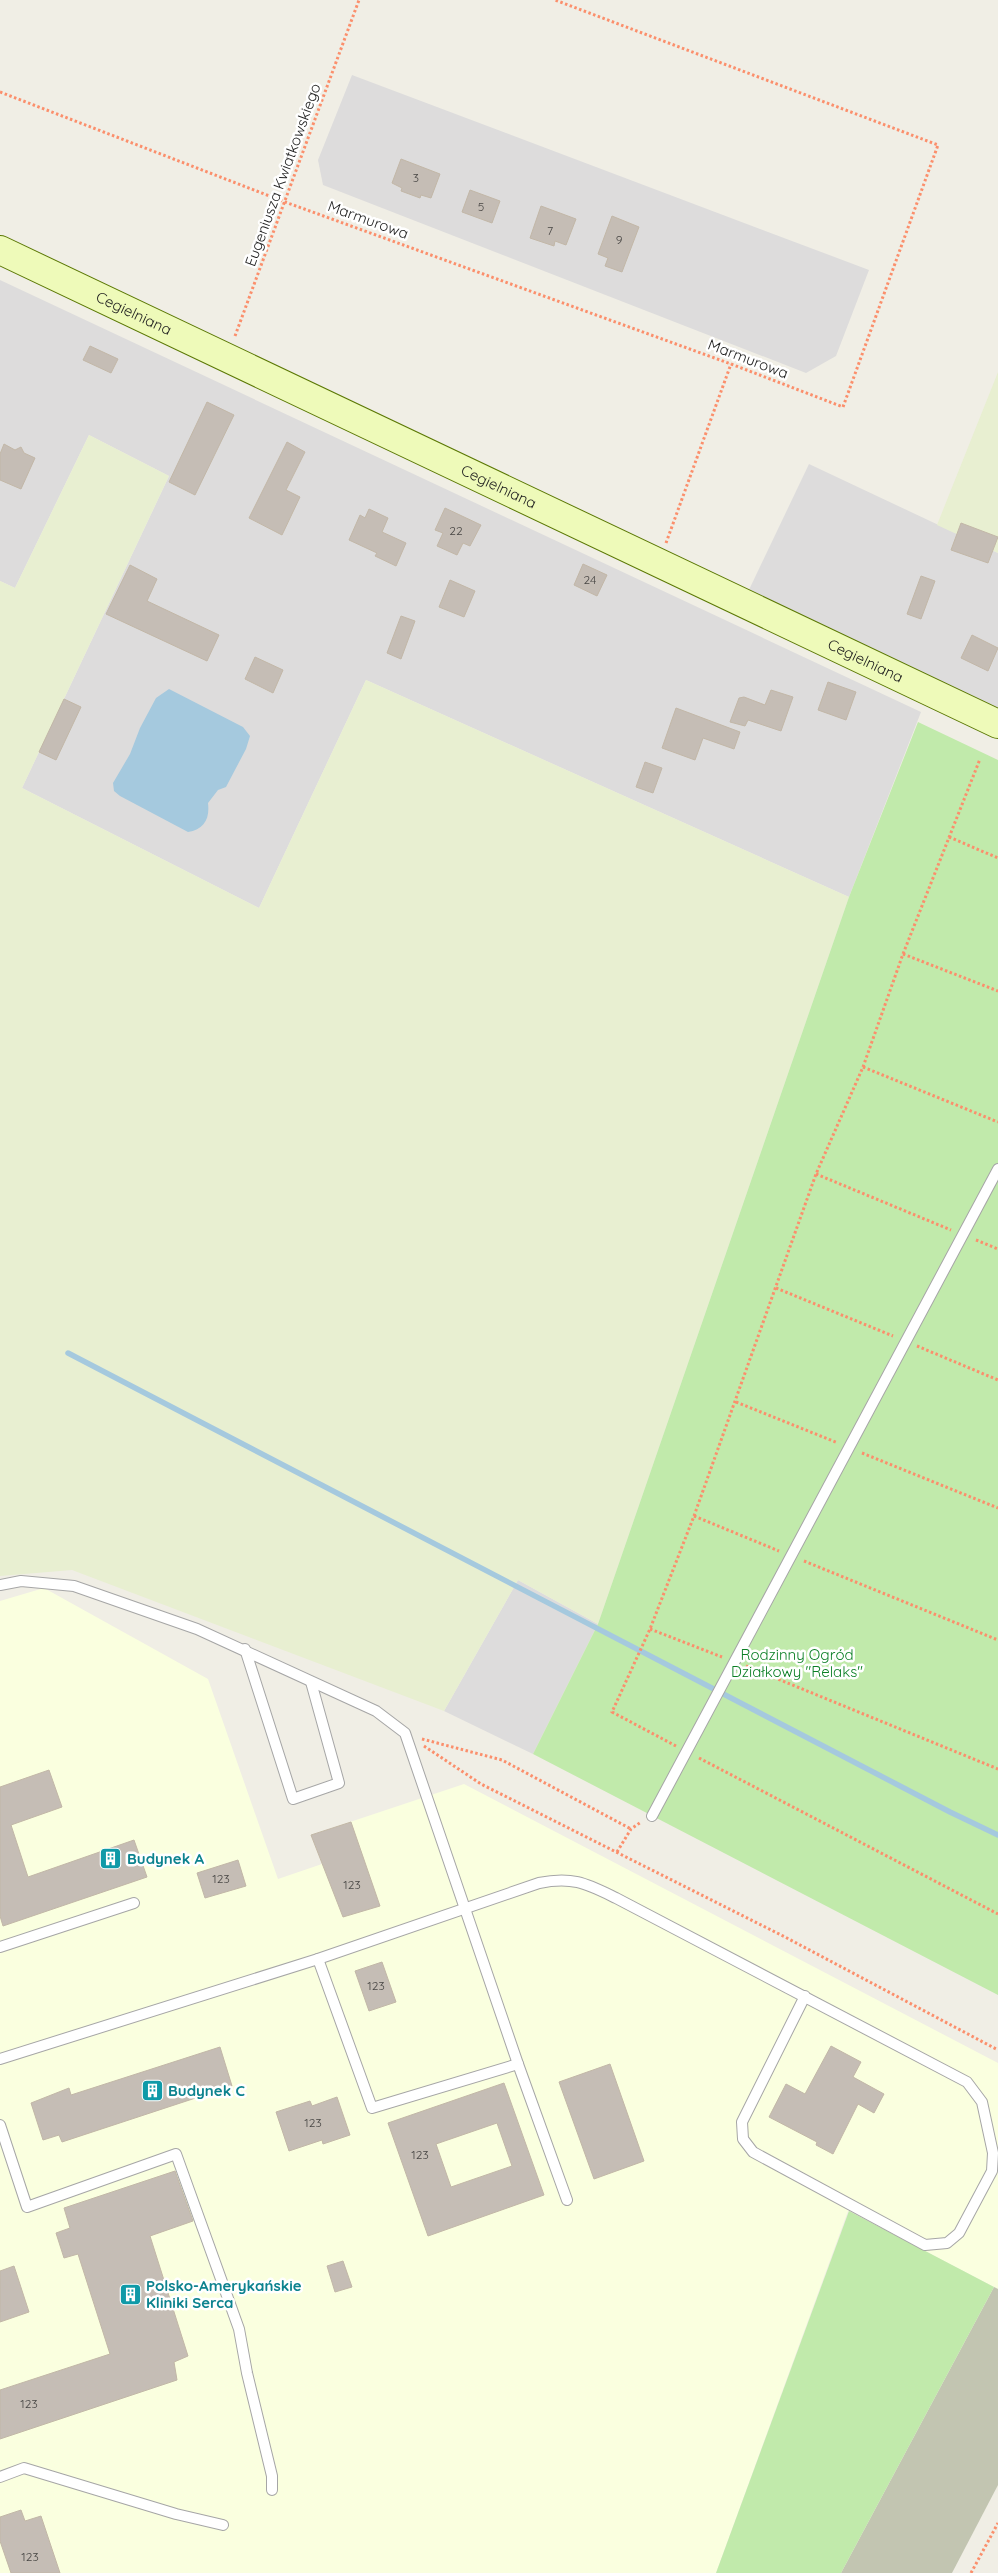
<svg xmlns="http://www.w3.org/2000/svg" width="998" height="2573" font-family="Quicksand,sans-serif">
<style>
.residential{fill:#dddcdc}
.education{fill:#faffdf}
.construction{fill:#c2c5b1}
.farmland{fill:#e8efd1}
.grass{fill:#c1eaab}
.water{fill:#a5c9de}
.lines{fill:none;stroke-linecap:round;stroke-linejoin:round}
.stream{stroke:#a5c9de;stroke-width:5.5}
.building{fill:#c5bdb5;stroke:#c2b7a7;fill-rule:evenodd}
.lane-casing{stroke:#a6a6a6;stroke-width:12}
.secondary-casing{stroke:#5b7804;stroke-width:30}
.path{stroke:#fb8f6c;stroke-width:3;stroke-dasharray:2.5 2.5;stroke-linecap:butt}
.lane{stroke:#fff;stroke-width:10}
.secondary{stroke:#eefab9;stroke-width:28}
.labels{text-anchor:middle;stroke-width:5;stroke-linejoin:round;paint-order:stroke}
.number-label{font-size:12px;fill:#484644}
.street-label{font-size:15px;fill:#1f1f1f;stroke:#fff}
.park-label{font-size:15px;fill:#0b7f25;stroke:#fff}
.culture-label{font-size:15px;font-weight:bold;fill:#0d838f;stroke:#fff;text-anchor:start}
</style>
<rect width="100%" height="100%" fill="#f0eee5"/>
<g class="residential">
<polygon points="352,75 869,270 836,356 806,373 323,185 318,160"/>
<polygon points="0,280 921,712 849,897 366,680 259,908 22,788 169,476 89,435 15,588 0,581"/>
<polygon points="809,464 998,553 998,712 747,594"/>
<polygon points="518,1580 598,1624 533,1754 444,1711"/>
</g>
<polygon class="education" points="44,1588 208,1679 278,1879 322,1864 311,1835 464,1784 998,2063 998,2289 848,2211 716,2573 0,2573 0,1601"/>
<polygon class="construction" points="994,2287 998,2289 998,2485 952,2573 841,2573"/>
<g class="farmland">
<polygon points="998,372 998,553 937,525"/>
<polygon points="89,435 169,476 22,788 259,908 366,680 849,897 598,1624 518,1580 444,1711 72,1570 0,1576 0,581 15,588"/>
</g>
<g class="grass">
<polygon points="918,722 998,760 998,1995 533,1754 598,1624 849,897"/>
<polygon points="849,2211 994,2287 841,2573 716,2573"/>
</g>
<path class="water" d="M169,689L243,727L250,736L246,749L226,787L218,790L208,803C210,819 204,829 188,832L120,796L114,791L113,783L130,754L140,728L156,698Z"/>
<g class="lines">
<polyline class="stream" points="68,1353 950,1812 998,1835"/>
</g>
<g class="building">
<polygon points="401,159 440,174 431,198 421,195 420,198 401,191 402,188 392,183"/>
<polygon points="470,190 500,201 492,223 462,212"/>
<polygon points="541,206 576,219 566,245 555,241 554,246 530,238"/>
<polygon points="612,216 639,227 622,272 605,266 608,258 598,254"/>
<polygon points="90,346 118,359 111,373 83,360"/>
<polygon points="207,402 234,415 195,495 169,482"/>
<polygon points="287,442 305,452 286,490 300,497 282,535 249,518"/>
<polygon points="4,444 15,450 21,447 24,453 35,458 21,489 0,480 0,454"/>
<polygon points="445,508 481,525 470,546 463,543 457,555 437,546 443,533 435,530"/>
<polygon points="369,509 388,518 382,532 406,543 396,566 375,556 377,553 349,540 360,515 365,518"/>
<polygon points="961,523 998,537 988,563 951,550"/>
<polygon points="583,564 607,575 597,596 574,585"/>
<polygon points="130,565 157,579 147,601 219,635 207,661 106,614"/>
<polygon points="921,576 935,581 921,619 907,614"/>
<polygon points="450,580 475,591 464,617 439,607"/>
<polygon points="401,616 415,621 401,659 387,653"/>
<polygon points="972,635 998,648 988,671 961,658"/>
<polygon points="255,657 283,670 273,693 245,679"/>
<polygon points="828,682 856,692 846,720 818,710"/>
<polygon points="771,690 793,697 781,731 748,720 745,726 730,722 739,698 744,697 765,705"/>
<polygon points="64,699 81,707 56,760 39,752"/>
<polygon points="676,708 740,732 734,749 703,738 695,760 662,748"/>
<polygon points="645,762 662,768 653,793 636,787"/>
<polygon points="49,1770 62,1807 11,1825 28,1877 134,1840 147,1877 3,1926 0,1916 0,1787"/>
<polygon points="351,1822 380,1906 343,1917 311,1835"/>
<polygon points="238,1860 246,1886 205,1898 197,1873"/>
<polygon points="382,1962 396,2002 369,2011 355,1971"/>
<polygon points="831,2046 861,2062 853,2077 884,2094 874,2113 858,2104 833,2154 816,2145 817,2142 769,2117 786,2084 805,2094"/>
<polygon points="220,2047 232,2086 62,2142 59,2135 43,2140 31,2103 69,2088 71,2095"/>
<polygon points="610,2064 644,2161 594,2179 559,2082"/>
<path d="M504,2083L544,2195L428,2236L388,2123ZM497,2123L512,2166L451,2187L436,2144Z"/>
<polygon points="337,2097 350,2135 323,2144 322,2140 289,2151 276,2112 310,2101 312,2106"/>
<polygon points="175,2171 193,2221 150,2236 188,2356 174,2362 177,2380 0,2439 0,2390 110,2354 78,2254 64,2258 56,2233 70,2228 64,2208"/>
<polygon points="343,2261 352,2287 335,2292 327,2266"/>
<polygon points="14,2266 29,2312 0,2322 0,2271"/>
<polygon points="21,2510 25,2521 41,2516 60,2573 11,2573 0,2541 0,2517"/>
</g>
<g class="lines">
<defs>
<g id="lane">
<polyline points="0,1585 21,1581 74,1586 197,1629 376,1711 405,1733 518,2064 567,2200"/>
<polyline points="245,1649 293,1799 339,1783 311,1682"/>
<polyline points="652,1816 998,1169"/>
<polyline points="0,1947 134,1903"/>
<polyline points="318,1959 372,2108 518,2064"/>
<path d="M0,2059L318,1959L539,1883C573,1876 587,1884 616,1898L967,2082L982,2102L993,2153L992,2171L959,2233L947,2243L925,2245L753,2152L743,2139L742,2122L805,1996"/>
<polyline points="0,2125 27,2207 176,2154 239,2329 247,2373 272,2476 272,2490"/>
<polyline points="0,2477 24,2468 176,2514 223,2525"/>
</g>
<g id="secondary">
<path id="s1" d="M0,250L998,724"/>
</g>
</defs>
<use href="#lane" class="lane-casing"/>
<use href="#secondary" class="secondary-casing"/>
<g class="path">
<polyline points="0,92 285,202 731,364 843,407 938,145 555,0"/>
<polyline points="235,336 359,0"/>
<polyline points="666,543 731,364"/>
<polyline points="949,837 998,858"/>
<polyline points="903,954 998,991"/>
<polyline points="863,1067 998,1122"/>
<polyline points="816,1174 951,1230"/>
<polyline points="976,1240 998,1249"/>
<polyline points="776,1288 893,1336"/>
<polyline points="917,1346 998,1380"/>
<polyline points="736,1402 838,1443"/>
<polyline points="862,1453 998,1508"/>
<polyline points="694,1516 779,1551"/>
<polyline points="804,1561 998,1640"/>
<polyline points="650,1629 722,1657"/>
<polyline points="746,1666 998,1769"/>
<polyline points="422,1739 502,1760 631,1829"/>
<polyline points="424,1746 481,1784 785,1937 998,2050"/>
<polyline points="676,1746 612,1712 650,1629 694,1516 816,1174 863,1067 903,954 980,759"/>
<polyline points="699,1758 998,1914"/>
<polyline points="617,1852 631,1829 641,1822"/>
<polyline points="971,2573 998,2523"/>
</g>
<use href="#lane" class="lane"/>
<use href="#secondary" class="secondary"/>
</g>
<defs>
<symbol id="building-square" viewBox="-11 -11 22 22"><rect x="-9" y="-9" width="18" height="18" rx="4" fill="#0f9aa8" stroke="#fff"/><path d="M-4-6H4V6H1V3H-1V6H-4ZM-2.5-4.3h1.7v1.8h-1.7ZM.8-4.3h1.7v1.8H.8ZM-2.5-1h1.7V.8h-1.7ZM.8-1h1.7V.8H.8Z" fill="#fff"/></symbol>
</defs>
<g fill-rule="evenodd">
<use href="#building-square" x="98" y="1846" width="25" height="25"/>
<use href="#building-square" x="140" y="2078" width="25" height="25"/>
<use href="#building-square" x="118" y="2282" width="25" height="25"/>
</g>
<g class="labels">
<g class="number-label">
<text x="416" y="182">3</text>
<text x="481" y="211">5</text>
<text x="550" y="235">7</text>
<text x="619" y="244">9</text>
<text x="456" y="535">22</text>
<text x="590" y="584">24</text>
<text x="221" y="1883">123</text>
<text x="352" y="1889">123</text>
<text x="376" y="1990">123</text>
<text x="313" y="2127">123</text>
<text x="420" y="2159">123</text>
<text x="29" y="2408">123</text>
<text x="30" y="2561">123</text>
</g>
<g class="street-label">
<text transform="translate(283 175) rotate(-70)" y="5">Eugeniusza Kwiatkowskiego</text>
<text transform="translate(368 220) rotate(20)" y="5">Marmurowa</text>
<text dy="5" stroke="none"><textPath href="#s1" startOffset="148">Cegielniana</textPath></text>
<text transform="translate(748 359) rotate(21)" y="5">Marmurowa</text>
<text dy="5" stroke="none"><textPath href="#s1" startOffset="552">Cegielniana</textPath></text>
<text dy="5" stroke="none"><textPath href="#s1" startOffset="958">Cegielniana</textPath></text>
</g>
<g class="park-label">
<text x="797" y="1660">Rodzinny Ogród<tspan x="797" dy="17">Działkowy "Relaks"</tspan></text>
</g>
<g class="culture-label">
<text x="127" y="1864">Budynek A</text>
<text x="168" y="2096">Budynek C</text>
<text x="146" y="2291">Polsko-Amerykańskie<tspan x="146" dy="17">Kliniki Serca</tspan></text>
</g>
</g>
</svg>
